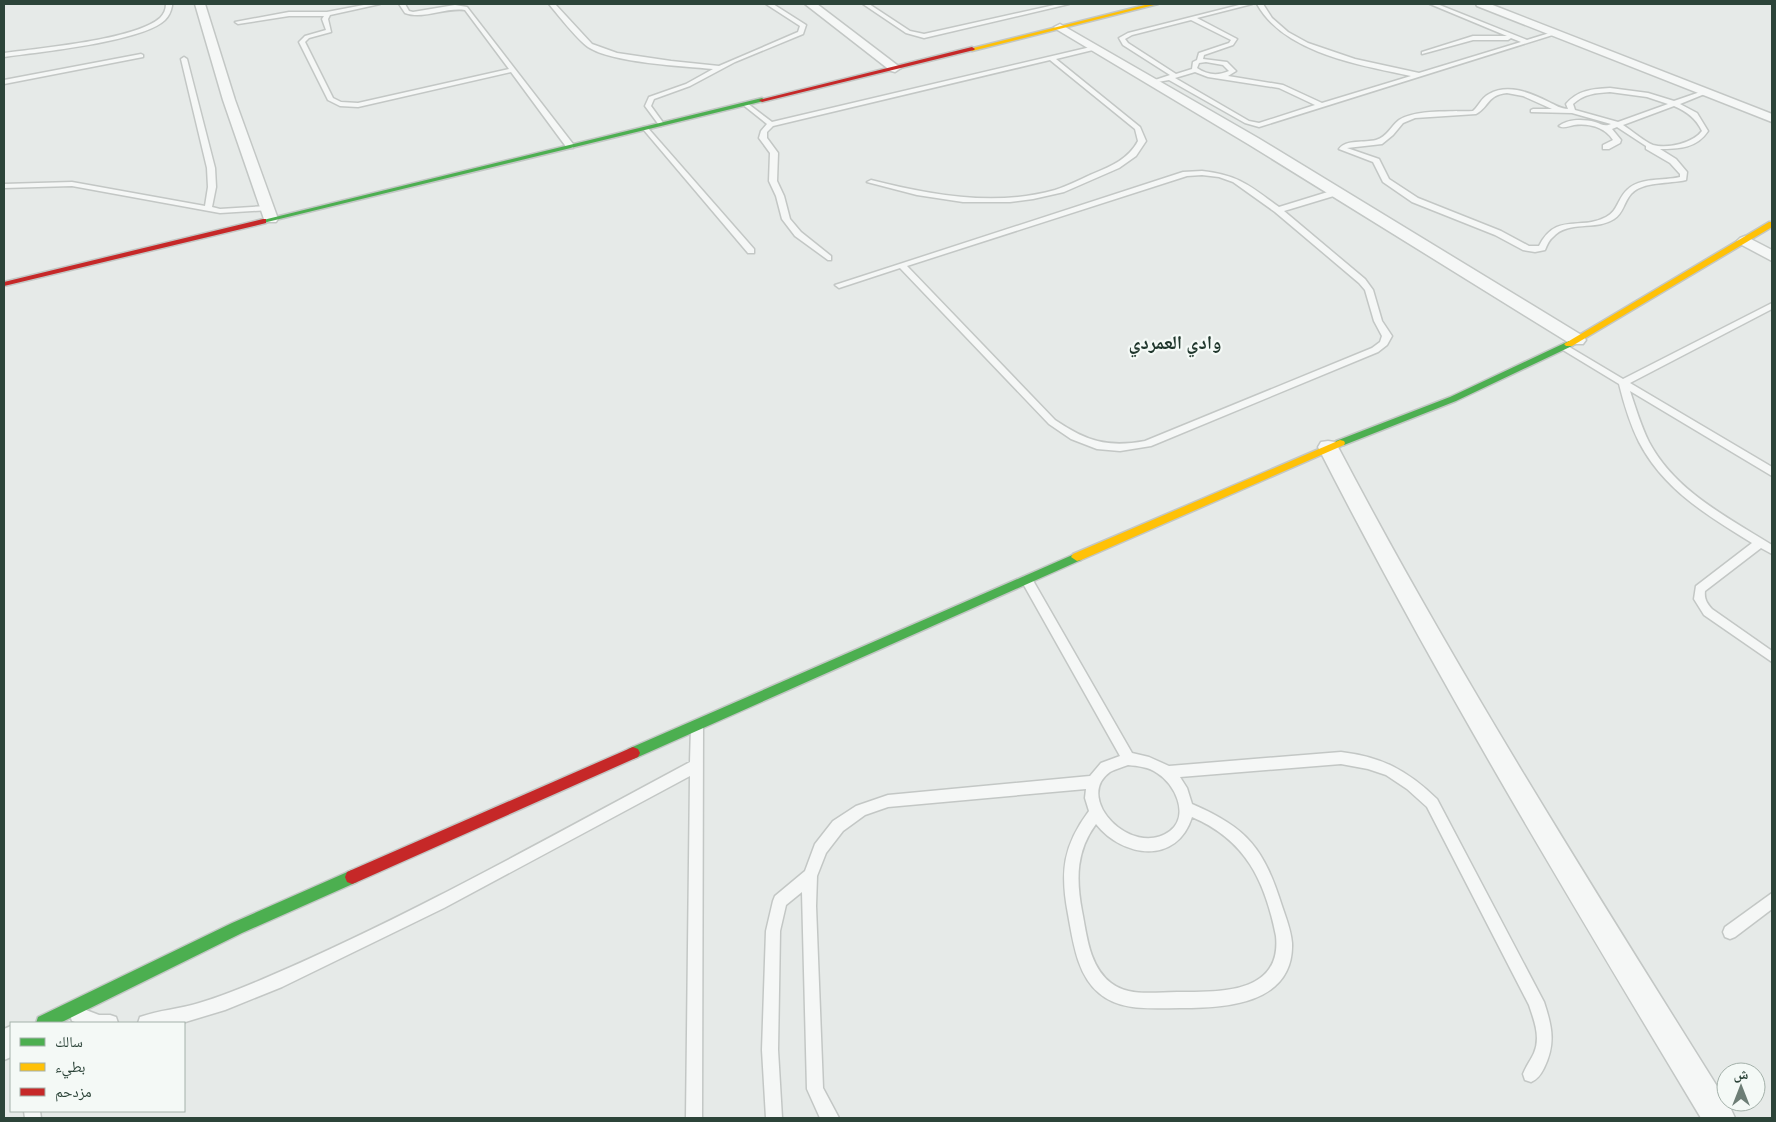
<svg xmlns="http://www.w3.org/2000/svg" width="1776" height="1122" font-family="Signika,'Noto Naskh Arabic',sans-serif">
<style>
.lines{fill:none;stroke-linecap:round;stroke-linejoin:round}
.lane-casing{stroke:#c3c7c5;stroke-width:3}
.street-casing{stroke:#c3c7c5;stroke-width:3}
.fast-casing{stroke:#c3c7c5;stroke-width:3}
.slow-casing{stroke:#c3c7c5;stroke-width:3}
.jam-casing{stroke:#c3c7c5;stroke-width:3}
.lane{fill:#f5f7f6;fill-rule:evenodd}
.street{fill:#f5f7f6;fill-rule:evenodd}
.fast{fill:#4caf50;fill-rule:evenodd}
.slow{fill:#ffc107;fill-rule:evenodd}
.jam{fill:#c62828;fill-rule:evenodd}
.labels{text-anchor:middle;stroke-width:4.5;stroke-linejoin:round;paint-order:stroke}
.district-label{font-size:19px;font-weight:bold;fill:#1e352b;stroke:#f4f9f6}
</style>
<rect width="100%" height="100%" fill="#e6eae8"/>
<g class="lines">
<defs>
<g id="lane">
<path d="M166,4H172V6C171,11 169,16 165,20C142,42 38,52 4,57V53C40,48 135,40 160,18C164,14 166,9 166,4Z"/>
<path d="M369,4H380L330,15L328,19L331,32L309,38L305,42L333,98L341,102L358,103L509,69L465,10C445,7 424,20 405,13L399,4H405L409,11L413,12L455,5L467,7L573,144V148H567L511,72L358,107L340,106L328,100L299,42L305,36L326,30L322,19L324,16H289L238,24L235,22L289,12H327Z"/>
<path d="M549,4H555L592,44L617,53L671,61L719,66L798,32L800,26L766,4H773L806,25L803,34L735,62L690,86L654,99L651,106L664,124L661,126L659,125L645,106L649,97L686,84L713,69C683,66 612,63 588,47C577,39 558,15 549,4Z"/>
<polygon points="863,4 869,4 910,31 924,34 1059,4 1069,4 924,38 906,33"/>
<path d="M1243,4H1252L1197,18L1237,39L1233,45L1204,55L1203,59L1227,62L1236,71L1228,76L1283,85L1322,103L1411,76C1360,65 1284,53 1257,4H1263L1272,18L1288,32L1308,43L1355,59L1419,73L1521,42L1511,38L1508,40H1473L1422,54V52L1473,36H1507L1430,4H1437L1527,40L1556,31L1559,33L1259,127L1245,123L1169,80L1152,83V81L1170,75L1123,45L1119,38L1128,33ZM1191,20L1231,40L1229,43L1199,53L1197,60L1193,62L1192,69L1176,74L1128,43L1125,39L1132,35ZM1206,62L1223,65L1229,71C1218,76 1207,75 1197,68L1199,63ZM1195,72L1208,77L1279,88L1315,105L1259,123L1249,121L1175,78Z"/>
<path d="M1095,46L1097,47V49L1056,59L1140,127L1146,141L1136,156L1119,168L1064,192L1033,199L1010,202H963L917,195L867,182L871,180C930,195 995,207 1055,190C1067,186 1079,180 1090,175C1109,167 1128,160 1138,141L1135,129L1050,60L773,126L767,132V138L778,153L777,181L784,196L790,219L801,232L831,256V260H828L795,236L782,219L776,196L769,181L770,153L759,138L761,131L767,124L742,104L747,103L772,122Z"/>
<polygon points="141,54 143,55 143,57 4,84 4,80"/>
<polygon points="184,57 187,59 215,168 216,187 212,207 220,209 267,206 270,206 270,210 220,213 72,186 4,188 4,184 72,182 205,206 208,187 207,168 181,59"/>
<path d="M1610,88L1648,93L1674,101L1703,91H1707V93L1680,104L1697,113L1708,131C1697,148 1679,149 1660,149L1676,159L1687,172L1686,180C1669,184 1643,181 1631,194C1624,202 1623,214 1614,219C1596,231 1568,220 1553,237C1549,240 1547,245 1545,250L1535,252L1523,250L1495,235L1412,202L1383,182L1373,162L1339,149C1346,139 1365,143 1376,140C1387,137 1391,126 1399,120C1416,109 1452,112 1473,111C1479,106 1481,98 1489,94C1508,83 1531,93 1549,102C1555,105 1561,109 1568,109L1566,104C1578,90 1592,89 1610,88ZM1610,92L1647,97L1668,104L1618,122L1575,110L1573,104C1584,94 1595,93 1610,92ZM1507,93L1523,96L1552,109H1533L1531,110V112L1572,113L1611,124C1605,127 1601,124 1595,122C1583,119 1568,119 1559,126C1564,129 1568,126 1574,125C1589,123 1605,127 1613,140L1603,145V149H1609L1620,143L1621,140L1612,129L1617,127L1646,146V149L1670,163L1680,174V177C1663,181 1640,177 1627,190C1618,198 1618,211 1606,217C1580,231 1556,212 1539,246H1529L1501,231L1418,198L1389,179L1379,159L1347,148L1382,144L1393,135L1403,123L1415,118L1476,114C1490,106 1487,95 1507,93ZM1674,106C1686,111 1696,118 1702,131C1693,143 1668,149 1653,145C1645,142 1631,130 1623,125Z"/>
<polygon points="643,127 647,127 754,249 754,253 748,253 643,129"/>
<path d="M1202,171C1239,175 1250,186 1279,207L1331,191H1337V195L1284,211L1365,279L1373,290L1382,321L1392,336L1387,345L1378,352L1151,446L1120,451L1097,449L1071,439L1049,424L900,268L842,287L839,288L835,285L1183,172ZM1202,175L1219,177L1233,182L1275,212L1359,283L1365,290L1374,321L1382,336L1380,342L1372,348L1145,441C1107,448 1086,441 1055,420L907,266L1187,176Z"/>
<path d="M1772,303V309L1630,383L1772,467V476L1630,391C1636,409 1641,426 1649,442C1675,491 1727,517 1772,545V554L1761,548L1705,591C1704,599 1707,603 1712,609L1772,651V662L1704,615L1694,599L1696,586L1752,543C1708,516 1663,489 1639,442C1630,424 1624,404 1619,384L1558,347L1563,344L1566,345L1623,379Z"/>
<path d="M1027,576L1031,577L1132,753L1149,757L1169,766L1341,752C1382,757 1407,770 1437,799L1544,1002C1552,1026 1556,1044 1544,1068C1541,1074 1538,1079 1531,1082L1525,1080L1523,1074C1526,1066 1531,1060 1534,1053C1541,1037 1534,1020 1529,1005L1427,807L1407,789L1386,775L1368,769L1341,764L1180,777L1187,788L1192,804C1248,828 1264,849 1282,906C1286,918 1291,930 1292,943C1294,1005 1224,1008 1180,1008C1153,1008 1121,1012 1099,993C1077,975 1073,941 1068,914C1060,872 1063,846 1089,811L1085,798L1086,789L888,807L865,815L843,831L826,853L817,876L816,906L823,1088L839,1118H820L807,1089L802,892L786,905L780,931L778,1050L782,1118H766L762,1050L766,931L773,901L775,896L805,871L815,844L833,821L856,806L888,795L1090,776L1101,763L1120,756L1021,580L1023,577ZM1128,765C1138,766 1149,767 1157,773C1175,784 1190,815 1170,831C1132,859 1073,798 1110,772C1115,769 1123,767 1128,765ZM1192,817C1246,840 1265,881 1276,936C1282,995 1218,992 1177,992C1156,992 1129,997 1111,983C1089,966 1087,936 1082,911C1076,879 1076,851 1096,824C1123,858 1177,865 1192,817Z"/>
<path d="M697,720L702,722L703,726L702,1118H686L690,776L444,908L282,987L225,1010L182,1023H138L140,1017C159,1010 180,1009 199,1003C223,996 247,986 270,976C414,914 551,836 690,762L691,726L692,722Z"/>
<polygon points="1772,893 1772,909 1735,937 1730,939 1725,937 1723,932 1725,927"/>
<polygon points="78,1007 99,1015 110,1015 116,1017 118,1023 78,1023 72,1021 70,1015 72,1009"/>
<polygon points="24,1111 40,1111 41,1118 25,1118"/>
</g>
<g id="street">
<polygon points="195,4 205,4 235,100 278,219 276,222 266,222 264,219 223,100"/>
<polygon points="805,4 817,4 901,68 895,72 891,71"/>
<polygon points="1476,4 1490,4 1772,114 1772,122 1477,6"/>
<polygon points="1060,24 1258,138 1583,336 1586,340 1583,344 1571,344 1248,144 1056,29 1054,27"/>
<polygon points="1745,236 1772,250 1772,261 1740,244 1737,241 1740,238"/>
<path d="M1328,441L1335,442L1338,447C1457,674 1595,891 1730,1107L1735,1118H1701C1568,897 1435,677 1318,447L1321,442Z"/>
<polygon points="11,1026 11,1057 4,1060 4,1029"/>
</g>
<g id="fast">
<polygon points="762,98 765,100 764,101 263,223 259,221"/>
<polygon points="1569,341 1572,342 1572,346 1456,401 1344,445 1336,445 1335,443 1336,441 1450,397"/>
<polygon points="1077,553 1083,557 1081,560 638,757 633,759 628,757 626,753 628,749"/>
<polygon points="352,870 357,872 359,877 357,882 242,933 60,1023 36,1023 38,1017 232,923"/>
</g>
<g id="slow">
<polygon points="1149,4 1158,4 972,51 969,49"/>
<polygon points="1769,222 1772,222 1772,227 1572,346 1566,346 1564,344"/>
<polygon points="1340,440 1344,441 1345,443 1344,445 1081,560 1077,561 1071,557 1073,554"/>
</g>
<g id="jam">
<polygon points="972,47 975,49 974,50 762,102 759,100"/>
<polygon points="263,219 266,219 266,223 4,286 4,282"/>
<polygon points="633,747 638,749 640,753 638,757 357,882 352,884 347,882 345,877 347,872"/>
</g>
</defs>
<use href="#lane" class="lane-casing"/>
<use href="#street" class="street-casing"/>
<use href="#fast" class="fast-casing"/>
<use href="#slow" class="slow-casing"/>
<use href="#jam" class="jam-casing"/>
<use href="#lane" class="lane"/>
<use href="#street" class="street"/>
<use href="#fast" class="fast"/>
<use href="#slow" class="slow"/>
<use href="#jam" class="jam"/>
</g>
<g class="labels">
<g class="district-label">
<text x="1175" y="349">وادي العمردي</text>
</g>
</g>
<rect width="1776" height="1122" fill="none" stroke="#2c4439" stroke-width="10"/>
<rect x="10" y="1022" width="175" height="90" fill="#f4f9f6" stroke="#a4b1aa"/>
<rect x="20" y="1038" width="25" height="8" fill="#4caf50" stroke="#a4b1aa"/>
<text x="55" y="1047" font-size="15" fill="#2c4439">سالك</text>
<rect x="20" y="1063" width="25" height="8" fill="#ffc107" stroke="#a4b1aa"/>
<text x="55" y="1072" font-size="15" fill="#2c4439">بطيء</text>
<rect x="20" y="1088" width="25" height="8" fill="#c62828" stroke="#a4b1aa"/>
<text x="55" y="1097" font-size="15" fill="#2c4439">مزدحم</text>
<g transform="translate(1741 1087)"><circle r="24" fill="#f4f9f6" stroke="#a4b1aa"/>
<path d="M0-4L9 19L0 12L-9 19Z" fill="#6d7e76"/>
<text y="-8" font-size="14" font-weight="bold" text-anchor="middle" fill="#2c4439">ش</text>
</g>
</svg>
